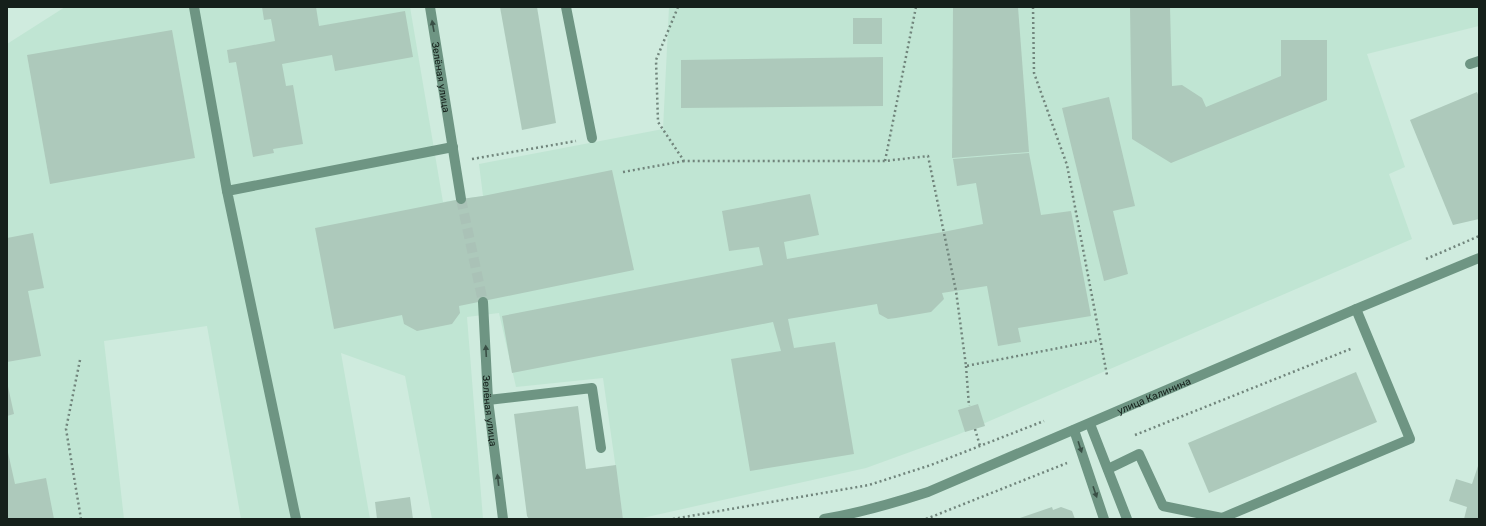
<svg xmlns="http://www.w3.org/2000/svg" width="1486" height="526" font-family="Rubik,sans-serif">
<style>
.built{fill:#c0e5d3}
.building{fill:#adc9bb}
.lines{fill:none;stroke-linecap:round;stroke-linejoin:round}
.street-tunnel{stroke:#aac2b7;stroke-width:10;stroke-dasharray:10 5;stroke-linecap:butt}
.path{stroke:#71857c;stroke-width:2.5;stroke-dasharray:2 3;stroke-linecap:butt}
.lane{stroke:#6e9583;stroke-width:10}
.street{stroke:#6e9583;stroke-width:10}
.oneway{fill:#394f45}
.labels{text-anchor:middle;stroke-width:4;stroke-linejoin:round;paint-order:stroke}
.street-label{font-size:10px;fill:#15201b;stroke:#cfebde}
</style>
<rect width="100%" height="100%" fill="#cfebde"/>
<polygon class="built" points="65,7 410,7 443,202 483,196 479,164 663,129 669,7 1479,7 1479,26 1367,54 1405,167 1389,174 1412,239 957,435 866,468 638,519 623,519 603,378 516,387 499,313 467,317 483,519 432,519 405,376 341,353 370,519 241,519 207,326 104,341 124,519 7,519 7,44"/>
<g class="building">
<polygon points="262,7 316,7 319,26 405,11 413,57 335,71 332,55 282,64 286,86 293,85 303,144 273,149 274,153 253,157 236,62 229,63 227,50 275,41 271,19 264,20"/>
<polygon points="500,7 537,7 556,123 522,130"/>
<polygon points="953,7 1018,7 1029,152 952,158"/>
<polygon points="1130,7 1170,7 1172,86 1182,85 1202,98 1206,107 1281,76 1281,40 1327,40 1327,100 1171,163 1132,139"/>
<rect x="853" y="18" width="29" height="26"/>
<polygon points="172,30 195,158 50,184 27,55"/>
<polygon points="883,57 883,106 681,108 681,60"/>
<polygon points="1477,92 1479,97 1479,219 1453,225 1410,120"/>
<polygon points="1109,97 1135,206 1113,211 1128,274 1104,281 1062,108"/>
<polygon points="1029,153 1041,215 1071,211 1091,316 1018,328 1021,342 998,346 987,286 942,293 944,299 931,312 896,318 888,319 879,314 877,304 788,319 794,348 835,342 854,454 750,471 731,359 781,351 773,322 512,373 502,316 763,265 759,247 729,251 722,211 810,194 819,235 784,242 787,259 943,232 983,224 976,183 957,186 953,159"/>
<polygon points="612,170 634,270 459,306 460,313 452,324 417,331 404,324 402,315 334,329 315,228 461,199 483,196"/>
<polygon points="33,233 44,288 28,291 41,356 7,362 7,238"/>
<polygon points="1356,372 1377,422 1209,493 1188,443"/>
<polygon points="7,382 14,414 7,416"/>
<polygon points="978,404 985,426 965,432 958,410"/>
<polygon points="578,406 586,469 616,465 623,519 529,519 527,516 514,414"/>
<polygon points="7,448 15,484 46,478 54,519 7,519"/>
<polygon points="1479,463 1479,519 1464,519 1467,507 1449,501 1456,479 1472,484"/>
<polygon points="410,497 413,519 377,519 375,502"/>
<polygon points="1052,507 1053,510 1061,507 1072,511 1075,519 1017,519"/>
</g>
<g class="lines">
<polyline class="street-tunnel" points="461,199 483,302"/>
<g class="path">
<polyline points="678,7 656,60 658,122 684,161 885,161"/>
<polyline points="916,7 885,161 928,156 956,291 966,366 1100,340"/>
<polyline points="1033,7 1034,73 1067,165 1107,375"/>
<polyline points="472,159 576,141"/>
<polyline points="623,172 684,161"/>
<polyline points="1426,259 1479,236"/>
<polyline points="80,360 66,429 81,519"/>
<polyline points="966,366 969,406"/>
<polyline points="975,429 980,446"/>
<polyline points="1135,435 1353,348"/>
<polyline points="673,519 869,485 931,465 1044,421"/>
<polyline points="926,519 1067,463"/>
</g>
<g class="lane">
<polyline points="194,7 227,191"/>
<polyline points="566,7 592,138"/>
<polyline points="1470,64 1479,61"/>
<polyline points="488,400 592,388 601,448"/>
<polyline points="1090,424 1127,519"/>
<polyline points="1074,430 1104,519"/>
<polyline points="1108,469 1139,454 1163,506 1222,518 1410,439 1356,309"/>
<polyline points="296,519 227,191 453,147"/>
</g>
<g class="street">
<path id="s1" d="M430,7L461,199"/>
<path id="s2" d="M483,302L488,400L503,519"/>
<path id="s3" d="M824,519C860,513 894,503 928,492L1356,309L1479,258"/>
</g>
</g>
<defs><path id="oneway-solid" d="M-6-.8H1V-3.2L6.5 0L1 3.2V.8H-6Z"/></defs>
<g class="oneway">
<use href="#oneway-solid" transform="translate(433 26) rotate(-100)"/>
<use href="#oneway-solid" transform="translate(486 351) rotate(-93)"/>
<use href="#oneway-solid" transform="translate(1080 447) rotate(72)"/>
<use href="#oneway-solid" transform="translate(498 480) rotate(-97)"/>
<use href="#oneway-solid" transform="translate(1095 492) rotate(71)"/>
</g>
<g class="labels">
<g class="street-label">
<text dy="4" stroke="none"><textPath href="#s1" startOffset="71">Зелёная улица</textPath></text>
<text dy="4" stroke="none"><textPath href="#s3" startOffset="353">улица Калинина</textPath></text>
<text dy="4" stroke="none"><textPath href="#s2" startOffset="109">Зелёная улица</textPath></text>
</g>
</g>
<rect width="1486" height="526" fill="none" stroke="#15201b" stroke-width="16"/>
</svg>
